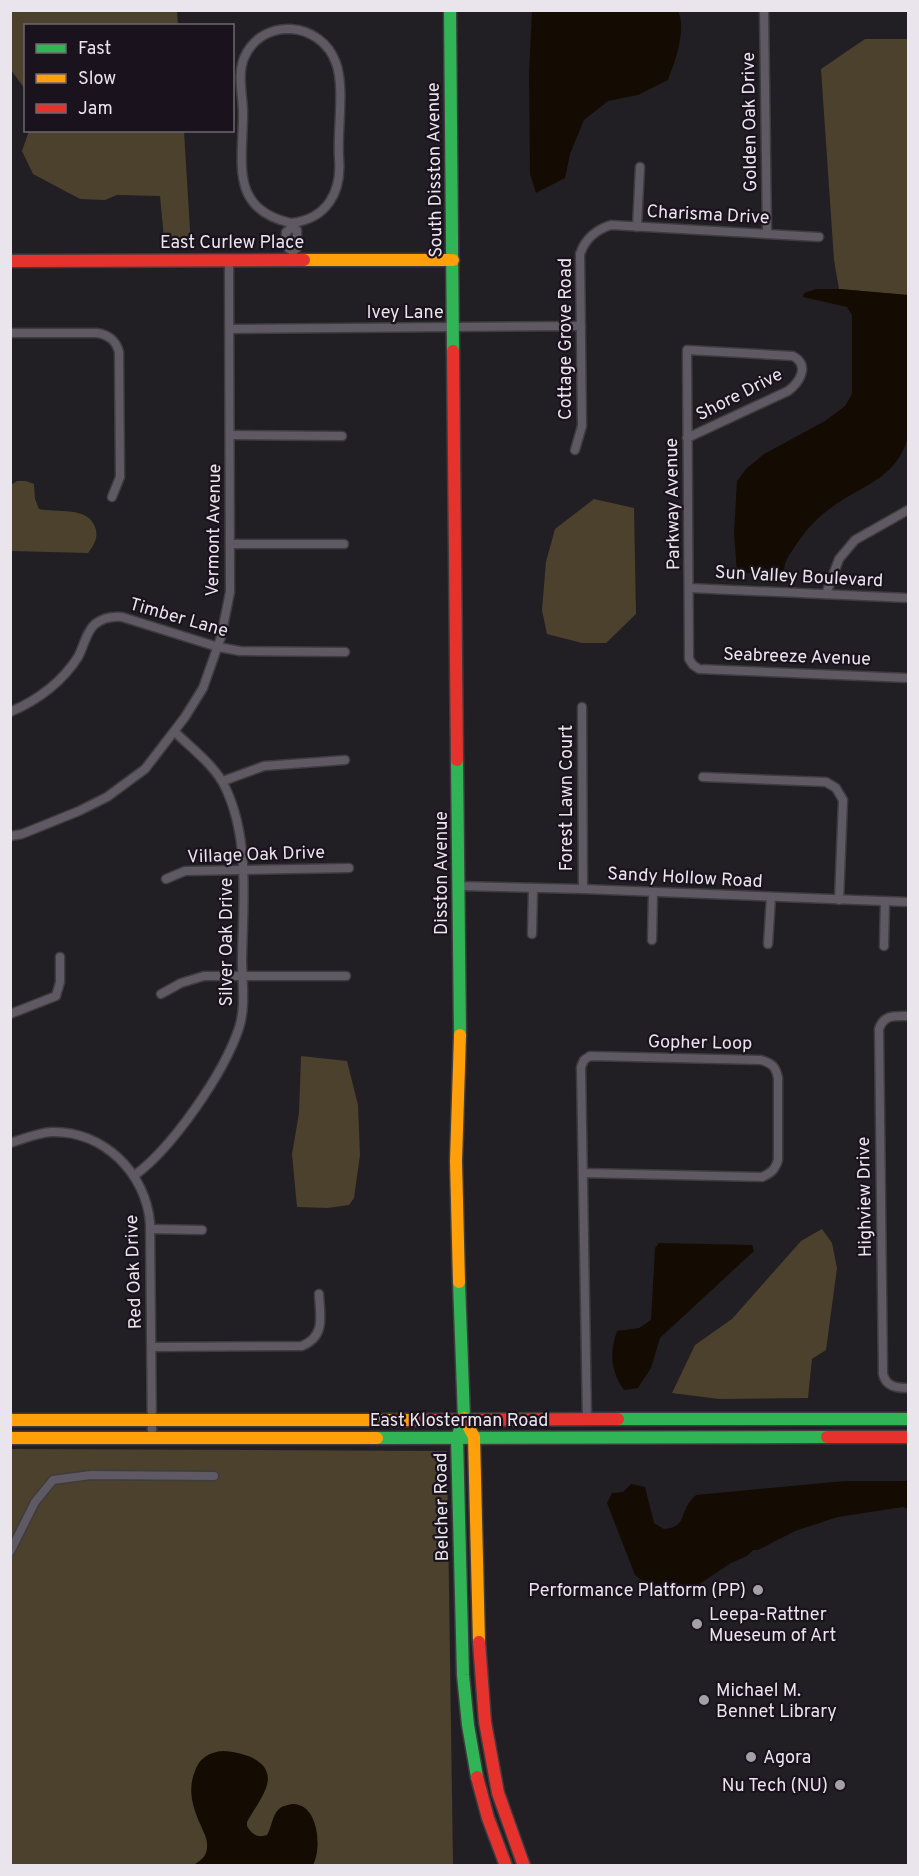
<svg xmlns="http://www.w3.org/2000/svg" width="919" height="1876" font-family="Overpass,sans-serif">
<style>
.green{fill:#4b412c}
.water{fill:#140c03}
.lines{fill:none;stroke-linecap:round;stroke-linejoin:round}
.street-casing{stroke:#3e3c3f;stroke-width:11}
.fast-casing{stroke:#3e3c3f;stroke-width:15}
.slow-casing{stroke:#3e3c3f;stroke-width:15}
.jam-casing{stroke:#3e3c3f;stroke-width:15}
.street{stroke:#5e5962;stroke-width:8}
.fast{stroke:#30b455;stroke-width:12}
.slow{stroke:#ff9f0a;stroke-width:12}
.jam{stroke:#e5322d;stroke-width:12}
.poi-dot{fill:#a4a0a7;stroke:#1a131d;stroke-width:2}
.labels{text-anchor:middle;stroke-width:4.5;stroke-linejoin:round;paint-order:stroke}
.street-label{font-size:18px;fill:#eae5ed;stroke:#1a131d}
.poi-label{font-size:18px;fill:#eae5ed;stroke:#1a131d;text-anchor:start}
</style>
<rect width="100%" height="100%" fill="#221f24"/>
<g class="green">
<polygon points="10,11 177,11 178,25 26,26 25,89 11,70"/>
<polygon points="865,39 908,39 908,295 839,289 834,260 821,69"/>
<polygon points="29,131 184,131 191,247 165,249 160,196 117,195 105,200 80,199 33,174 22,151"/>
<path d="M17,481H26L34,484L35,499L39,509C57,513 88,506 95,527C99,537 94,545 88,553L11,551V485Z"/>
<polygon points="594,499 634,508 636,614 606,643 582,643 547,634 542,610 546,562 555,529"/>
<polygon points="301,1056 347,1061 358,1105 360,1155 354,1198 349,1205 328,1208 297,1207 292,1154 299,1113"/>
<polygon points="822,1229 832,1243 837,1268 826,1350 812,1359 808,1398 719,1399 672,1393 695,1345 732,1319 801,1241"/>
<polygon points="11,1449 447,1451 453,1865 11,1866"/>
</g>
<g class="water">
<path d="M532,11H678C687,29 675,62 668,80L638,95L608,101L584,120L570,154L565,178L536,193L530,174L529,73Z"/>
<path d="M816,289H839L908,295V438C894,482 861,484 828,510C813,521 804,533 794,548C788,557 784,561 784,573H737L734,533L737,481L746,469L764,454L825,421L845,406L852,394V315L847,307L803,297L804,293Z"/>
<path d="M659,1243L752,1245L754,1251L660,1338L651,1368L638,1388L624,1390C611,1372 609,1352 617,1331L639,1328L651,1320L655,1248Z"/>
<path d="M845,1481H908V1509L903,1507L838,1517L795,1531L758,1550H753L747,1556L731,1563L692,1589L664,1599L635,1575L607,1503L612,1493L623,1492L631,1484L645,1487L654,1523L664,1529C683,1527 680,1520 687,1506C689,1502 693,1498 696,1495Z"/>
<path d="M223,1751C243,1752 276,1761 266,1788C262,1799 253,1811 247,1822V1826C252,1835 258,1838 267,1835C272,1827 272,1815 279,1809C282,1806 288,1805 292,1804C319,1803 322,1849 313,1865H194C200,1860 206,1858 207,1848C208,1840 204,1833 201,1826C193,1808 187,1790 195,1771C199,1758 210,1752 223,1751Z"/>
</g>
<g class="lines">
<defs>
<g id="street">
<polyline points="764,10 767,233"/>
<path d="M291,223C229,209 243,163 243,113C243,95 237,76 244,58C262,16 321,21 336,63C345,87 337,131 339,158C342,192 327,219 291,223V228"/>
<polyline points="637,227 640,167"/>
<path d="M293,251C284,248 286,241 286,232L291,228L297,230V248L293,251V260"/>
<polyline points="230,329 581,326"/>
<path d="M10,333H97C110,335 116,341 119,352L120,477L112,497"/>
<polyline points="230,435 342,436"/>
<path d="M687,438L788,391C800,382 810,365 793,356L687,350L689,659L693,665L699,669L908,678"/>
<path d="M575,450L582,426L580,254C585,239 595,230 611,225L819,237"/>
<polyline points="230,544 344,544"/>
<polyline points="689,588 908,598"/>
<polyline points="826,594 839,559 855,540 908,510"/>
<polyline points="582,707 583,889"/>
<path d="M10,712C38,700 62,682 78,657C84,646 86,632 95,624C103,618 112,616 122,617L218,647L240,651L345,652"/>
<polyline points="703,777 826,782 836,788 843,800 839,900"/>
<polyline points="223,781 264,766 345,760"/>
<polyline points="10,836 22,834 79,811 107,797 145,769 185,717 203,688 221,637 230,592 229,260"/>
<polyline points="166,879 185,871 349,868"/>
<polyline points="459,886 583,889 908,902"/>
<polyline points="532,934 533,888"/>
<polyline points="652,940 653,893"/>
<polyline points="768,944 771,897"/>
<polyline points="884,946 885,901"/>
<polyline points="161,994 181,983 204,976 346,976"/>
<polyline points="10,1014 56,996 60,982 60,957"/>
<path d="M908,1016C895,1016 884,1014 879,1029L883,1374C886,1387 897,1388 908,1388"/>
<path d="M10,1143C23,1139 37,1133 51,1132C103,1130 146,1173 150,1223L152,1438"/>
<path d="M584,1173L762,1177C771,1173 775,1170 778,1160V1078C776,1067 772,1063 761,1060L590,1056L584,1060L581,1067L587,1418"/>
<path d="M135,1175C173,1147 224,1073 239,1028C246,1006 242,982 242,960C243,904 250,840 226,789C216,766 192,749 175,732"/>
<polyline points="151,1229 202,1230"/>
<path d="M152,1347L302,1346C326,1336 320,1316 319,1294"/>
<polyline points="10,1552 35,1502 53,1480 91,1475 214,1476"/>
</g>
<g id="fast">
<polyline points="450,10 453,351"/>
<polyline points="457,760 460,1035"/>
<polyline points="459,1282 464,1418 457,1438 463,1675 468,1725 477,1777"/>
<polyline points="618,1419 908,1419"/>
<polyline points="377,1438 827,1437"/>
</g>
<g id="slow">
<polyline points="304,260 453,260"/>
<polyline points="459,1282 456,1161 460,1035"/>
<polyline points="464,1418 474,1437 479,1642"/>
<polyline points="10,1420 415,1420"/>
<polyline points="10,1438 377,1438"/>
</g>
<g id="jam">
<polyline points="10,261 304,260"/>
<polyline points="453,351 457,760"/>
<polyline points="415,1420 618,1419"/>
<polyline points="827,1437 908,1437"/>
<polyline points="479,1642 485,1722 498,1793 524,1866"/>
<polyline points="477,1777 488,1818 506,1866"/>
</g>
</defs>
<use href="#street" class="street-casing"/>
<use href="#fast" class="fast-casing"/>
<use href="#slow" class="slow-casing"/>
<use href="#jam" class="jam-casing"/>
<use href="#street" class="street"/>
<use href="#fast" class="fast"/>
<use href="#slow" class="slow"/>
<use href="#jam" class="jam"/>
</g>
<g class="poi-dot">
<circle cx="758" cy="1590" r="6"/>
<circle cx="697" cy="1624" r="6"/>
<circle cx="704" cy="1700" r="6"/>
<circle cx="751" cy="1757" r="6"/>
<circle cx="840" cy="1785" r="6"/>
</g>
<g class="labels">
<g class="street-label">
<text transform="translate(749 122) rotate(-91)" y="6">Golden Oak Drive</text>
<text transform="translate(434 170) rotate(-91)" y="6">South Disston Avenue</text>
<text transform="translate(708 214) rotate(3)" y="6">Charisma Drive</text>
<text x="232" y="248">East Curlew Place</text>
<text x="405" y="318">Ivey Lane</text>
<text transform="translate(565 339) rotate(-90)" y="6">Cottage Grove Road</text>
<text transform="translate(739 394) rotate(-27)" y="6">Shore Drive</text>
<text transform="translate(672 504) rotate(-91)" y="6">Parkway Avenue</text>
<text transform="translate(213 530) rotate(-89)" y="6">Vermont Avenue</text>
<text transform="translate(799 576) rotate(3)" y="6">Sun Valley Boulevard</text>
<text transform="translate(179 617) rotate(16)" y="6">Timber Lane</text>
<text transform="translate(797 656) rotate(2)" y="6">Seabreeze Avenue</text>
<text transform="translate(566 798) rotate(-90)" y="6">Forest Lawn Court</text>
<text transform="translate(256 854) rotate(-2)" y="6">Village Oak Drive</text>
<text transform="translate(441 873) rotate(-90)" y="6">Disston Avenue</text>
<text transform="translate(685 877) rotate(3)" y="6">Sandy Hollow Road</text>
<text transform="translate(226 942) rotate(-90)" y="6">Silver Oak Drive</text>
<text transform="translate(700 1042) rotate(1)" y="6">Gopher Loop</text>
<text transform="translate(864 1197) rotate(-91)" y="6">Highview Drive</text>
<text transform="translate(133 1272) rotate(-92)" y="6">Red Oak Drive</text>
<text x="459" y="1426">East Klosterman Road</text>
<text transform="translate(441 1507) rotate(-91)" y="6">Belcher Road</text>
</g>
<g class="poi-label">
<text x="746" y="1596" text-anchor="end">Performance Platform (PP)</text>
<text x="709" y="1620">Leepa-Rattner<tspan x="709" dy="21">Mueseum of Art</tspan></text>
<text x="716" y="1696">Michael M.<tspan x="716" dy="21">Bennet Library</tspan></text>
<text x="763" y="1763">Agora</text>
<text x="828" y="1791" text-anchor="end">Nu Tech (NU)</text>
</g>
</g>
<rect width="919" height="1876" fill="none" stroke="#eae5ed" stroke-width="24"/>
<rect x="24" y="24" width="210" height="108" fill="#1a131d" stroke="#6d6770" stroke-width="1.5"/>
<rect x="36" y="44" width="30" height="9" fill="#30b455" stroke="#6d6770" stroke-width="1.5"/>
<text x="78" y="54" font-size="18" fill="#eae5ed">Fast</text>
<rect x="36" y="74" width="30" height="9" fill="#ff9f0a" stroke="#6d6770" stroke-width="1.5"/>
<text x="78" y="84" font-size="18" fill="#eae5ed">Slow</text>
<rect x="36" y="104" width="30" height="9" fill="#e5322d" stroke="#6d6770" stroke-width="1.5"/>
<text x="78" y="114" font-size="18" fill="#eae5ed">Jam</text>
</svg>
